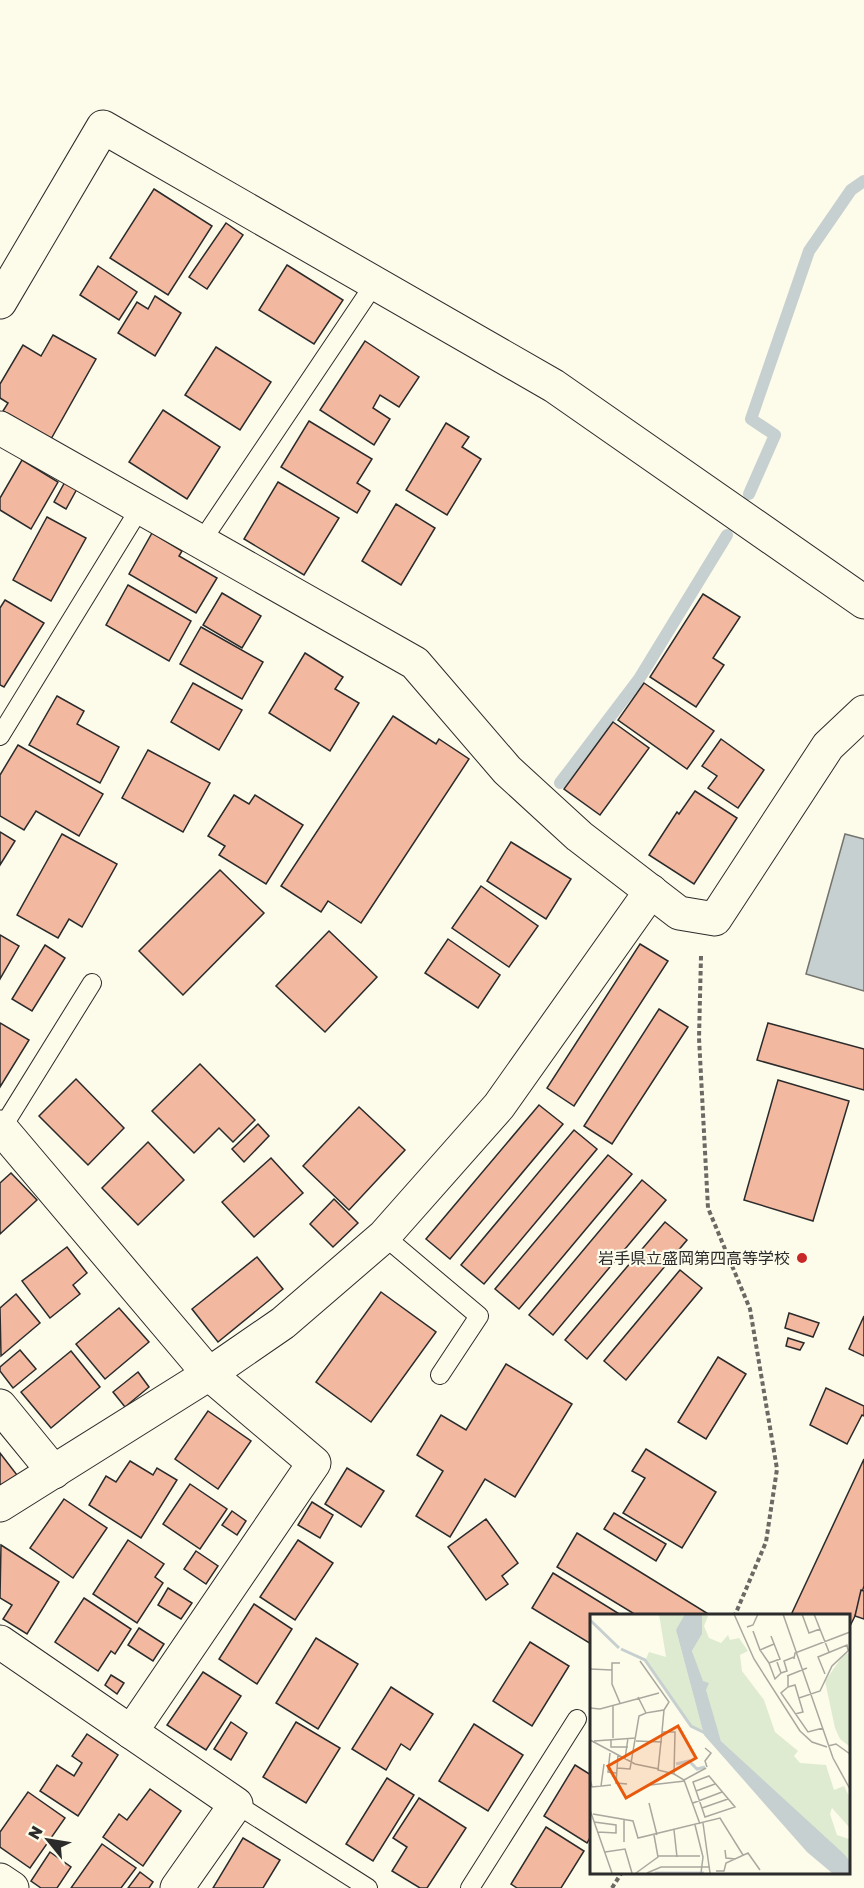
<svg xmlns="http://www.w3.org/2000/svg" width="864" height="1888" font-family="'Golos Text','Noto Sans JP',sans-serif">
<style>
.water{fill:#c7d0d0;stroke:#74746e;stroke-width:1.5}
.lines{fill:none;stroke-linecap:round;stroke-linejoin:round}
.stream{stroke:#c7d0d0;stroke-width:12}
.building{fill:#f2b8a0;stroke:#2b2b2b;stroke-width:1.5}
.service-casing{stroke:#2b2b2b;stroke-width:20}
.minor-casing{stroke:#2b2b2b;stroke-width:35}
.path{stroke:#6a6964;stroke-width:4;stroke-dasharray:4.5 3;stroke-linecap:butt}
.service{stroke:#fdfbea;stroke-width:18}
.minor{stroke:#fdfbea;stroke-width:33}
.poi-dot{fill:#c62828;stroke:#fdfbea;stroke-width:2}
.labels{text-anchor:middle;stroke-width:4.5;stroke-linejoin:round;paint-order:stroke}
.poi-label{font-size:16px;fill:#2b2b2b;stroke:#fdfbea;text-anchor:end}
.inset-river{fill:none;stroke:#c7d0d0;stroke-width:3}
.inset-road{fill:none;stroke:#a9a89e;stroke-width:1.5}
.view{fill:#e8590c;fill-opacity:0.15;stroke:#e8590c;stroke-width:3}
.inset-edge{fill:none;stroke:#2b2b2b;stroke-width:3}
</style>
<rect width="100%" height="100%" fill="#fdfbea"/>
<polygon class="water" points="845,834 864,839 864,991 806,974"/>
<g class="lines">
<g class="stream">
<polyline points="749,494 775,435 751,419 809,251 851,190 864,181"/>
<polyline points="560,783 639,679 727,535"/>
</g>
</g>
<g class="building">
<polygon points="154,189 212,226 168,295 110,258"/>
<polygon points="226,223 243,235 207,289 189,277"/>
<polygon points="287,265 343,300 314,344 259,310"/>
<polygon points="98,266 137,292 119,320 80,295"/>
<polygon points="155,296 181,313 155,356 118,333 137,302 148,309"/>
<polygon points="53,335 96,359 51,439 3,411 8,403 0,398 0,384 23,345 41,356"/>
<polygon points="365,341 419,377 399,407 380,395 373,408 390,419 374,445 320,410"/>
<polygon points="216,347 271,382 240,430 185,395"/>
<polygon points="163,410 220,447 187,499 129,462"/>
<polygon points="309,421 372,459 357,483 370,491 357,513 281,467"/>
<polygon points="446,423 469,437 462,447 481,459 447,515 406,490"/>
<polygon points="22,460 58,482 31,529 0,510 0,498"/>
<polygon points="66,480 78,487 66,509 54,502"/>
<polygon points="278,482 339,518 304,575 244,539"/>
<polygon points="396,504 435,528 401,585 362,561"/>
<polygon points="47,517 86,538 51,601 13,580"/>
<polygon points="152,533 182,551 179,556 217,578 196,613 129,574"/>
<polygon points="128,585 191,621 169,661 106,625"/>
<polygon points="222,593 261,616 242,648 203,625"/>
<polygon points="703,594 740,617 713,658 724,665 696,707 650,677"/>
<polygon points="5,600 44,623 4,687 0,685 0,608"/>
<polygon points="201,627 263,662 242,699 180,664"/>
<polygon points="305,653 343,677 335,689 359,703 330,751 269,713"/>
<polygon points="193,683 242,710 219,750 171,722"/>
<polygon points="644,683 714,731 687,769 618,720"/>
<polygon points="57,696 84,711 77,724 119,747 100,783 29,745"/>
<polygon points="393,716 436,744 439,739 469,759 361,923 328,901 321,912 281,886"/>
<polygon points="613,722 649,748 600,815 564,789"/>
<polygon points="721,739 764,770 738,808 708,788 717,776 702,766"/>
<polygon points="18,745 103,794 79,836 36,811 24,830 0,816 0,775"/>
<polygon points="148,750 210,783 183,832 122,798"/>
<polygon points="695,791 737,818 694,884 649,855 677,812 679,814"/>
<polygon points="234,795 249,804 255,795 303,825 266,884 219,855 225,846 208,836"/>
<polygon points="0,832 15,841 0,865"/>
<polygon points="62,834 117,864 82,927 69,919 58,938 17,915"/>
<polygon points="511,842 571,879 546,919 487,881"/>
<polygon points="220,870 264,913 183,995 139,951"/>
<polygon points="481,886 538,926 509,967 452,928"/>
<polygon points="329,931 377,977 325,1032 276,986"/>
<polygon points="0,935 19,946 0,979"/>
<polygon points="448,939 500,975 478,1008 425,973"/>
<polygon points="640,944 668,961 574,1106 547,1088"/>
<polygon points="45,945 65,958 32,1011 12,999"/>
<polygon points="659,1009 688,1027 612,1144 584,1126"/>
<polygon points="0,1023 29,1040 0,1087"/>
<polygon points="768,1023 864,1049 864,1090 757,1060"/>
<polygon points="200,1064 255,1120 233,1142 219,1128 194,1153 152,1111"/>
<polygon points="76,1079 124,1128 88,1165 39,1116"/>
<polygon points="778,1080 849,1101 813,1221 744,1200"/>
<polygon points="539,1105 563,1124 450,1259 426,1239"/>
<polygon points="359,1107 405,1150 349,1210 303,1166"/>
<polygon points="258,1124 269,1136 244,1162 232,1149"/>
<polygon points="574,1130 597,1149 484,1284 461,1265"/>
<polygon points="148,1142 184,1180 138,1225 102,1188"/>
<polygon points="608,1155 632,1174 519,1309 495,1289"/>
<polygon points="271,1158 303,1193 254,1237 222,1202"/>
<polygon points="11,1173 37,1200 0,1234 0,1183"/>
<polygon points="642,1180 666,1200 553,1335 529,1315"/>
<polygon points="334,1199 358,1223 333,1247 310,1224"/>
<polygon points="665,1222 687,1240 587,1359 565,1340"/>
<polygon points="67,1247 87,1273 73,1285 80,1294 50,1318 22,1281"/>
<polygon points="257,1257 283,1289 218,1342 192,1309"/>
<polygon points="680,1270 702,1288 626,1380 604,1361"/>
<polygon points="381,1292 436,1332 371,1422 316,1382"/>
<polygon points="16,1294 40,1323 1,1356 0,1308"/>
<polygon points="119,1308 149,1342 105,1379 76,1344"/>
<polygon points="789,1313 819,1323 813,1337 785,1328"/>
<polygon points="864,1316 864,1356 849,1349"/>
<polygon points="788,1338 804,1343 800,1350 786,1346"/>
<polygon points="20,1350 36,1369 13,1388 0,1371 0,1367"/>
<polygon points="71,1351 100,1387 51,1428 21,1392"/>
<polygon points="718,1357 746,1374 706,1439 678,1422"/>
<polygon points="506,1364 572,1404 515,1497 485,1479 450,1537 416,1516 443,1471 417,1455 441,1415 466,1430"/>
<polygon points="138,1372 149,1387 125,1407 113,1392"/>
<polygon points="826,1388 864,1406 864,1416 862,1415 847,1444 810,1425"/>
<polygon points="208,1411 251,1441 218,1489 175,1459"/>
<polygon points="646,1449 716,1492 682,1548 623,1513 645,1478 632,1471"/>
<polygon points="0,1453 17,1475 0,1487"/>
<polygon points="864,1459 864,1586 855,1616 848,1630 848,1615 791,1615"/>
<polygon points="130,1461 153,1475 157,1468 177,1480 141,1538 89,1505 106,1476 116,1482"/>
<polygon points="347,1468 384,1491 361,1527 325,1504"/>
<polygon points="190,1484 227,1509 200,1549 163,1524"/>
<polygon points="64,1499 107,1528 73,1578 30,1548"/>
<polygon points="312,1502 333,1515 320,1538 298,1525"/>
<polygon points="232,1511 246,1521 237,1535 222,1525"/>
<polygon points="614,1513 666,1544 656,1561 604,1529"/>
<polygon points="486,1519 518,1563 502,1576 508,1584 486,1600 448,1547"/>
<polygon points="577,1533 710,1615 636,1615 557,1567"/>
<polygon points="128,1540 164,1564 155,1577 163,1583 137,1623 93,1594"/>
<polygon points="298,1540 333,1563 295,1620 260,1597"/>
<polygon points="1,1545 59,1582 27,1634 3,1619 12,1605 0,1598"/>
<polygon points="196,1551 218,1566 206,1584 184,1569"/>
<polygon points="553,1573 621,1615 591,1615 591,1644 532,1608"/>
<polygon points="168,1588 192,1603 181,1619 158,1605"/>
<polygon points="861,1590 864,1591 864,1619 855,1616"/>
<polygon points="84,1598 131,1629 115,1654 111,1651 98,1671 55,1642"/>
<polygon points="254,1604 292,1629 257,1684 219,1659"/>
<polygon points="139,1628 164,1644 153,1661 128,1645"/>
<polygon points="316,1638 358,1664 318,1729 276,1703"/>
<polygon points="530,1642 569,1666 532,1726 493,1701"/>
<polygon points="203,1672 241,1696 206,1750 167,1725"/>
<polygon points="111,1675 124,1683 117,1694 105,1685"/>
<polygon points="391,1687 433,1714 410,1750 401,1744 386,1770 352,1749"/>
<polygon points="231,1722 247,1733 231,1760 214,1749"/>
<polygon points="296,1722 340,1748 306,1803 263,1777"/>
<polygon points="474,1724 523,1755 488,1811 439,1781"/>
<polygon points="87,1734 118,1755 78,1816 40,1791 57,1765 74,1776 82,1763 72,1756"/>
<polygon points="575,1765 591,1775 591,1836 587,1843 544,1816"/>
<polygon points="387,1778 414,1795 373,1861 346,1844"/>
<polygon points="150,1789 181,1811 143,1866 103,1837 119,1814 127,1820"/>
<polygon points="28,1792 65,1818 30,1868 0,1847 0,1832"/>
<polygon points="419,1798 466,1828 427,1888 420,1888 392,1871 407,1847 393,1838"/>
<polygon points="546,1827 584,1851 561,1888 517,1888 511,1884"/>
<polygon points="243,1838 280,1860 263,1888 213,1888"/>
<polygon points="102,1844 136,1868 121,1888 71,1888"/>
<polygon points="50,1852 71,1867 57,1888 41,1888 31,1881"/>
<polygon points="140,1872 153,1882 149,1888 128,1888"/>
</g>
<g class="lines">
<defs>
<g id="service">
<polyline points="201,542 375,283"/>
<polyline points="0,736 140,508"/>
<polyline points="2,1128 92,983"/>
<polyline points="384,1236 479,1316 440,1375"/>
<polyline points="236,1804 368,1888"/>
<polyline points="470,1888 577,1719"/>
</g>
<g id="minor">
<polyline points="0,302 103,127 554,386 864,602"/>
<polyline points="0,428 415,663 507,770 579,836 679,913 715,919 828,746 864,712"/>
<polyline points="0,1127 209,1374 314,1463 131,1732"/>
<polyline points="0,1406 54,1472"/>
<polyline points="0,1505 209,1374 283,1323 384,1236 499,1106 651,891"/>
<polyline points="0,1642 236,1804 177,1888"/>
<polyline points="0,1880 12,1888"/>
</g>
</defs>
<use href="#service" class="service-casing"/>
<use href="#minor" class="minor-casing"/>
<g class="path">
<polyline points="701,956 699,1038 708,1208 750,1309 777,1469 766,1542 735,1615"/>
<polyline points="612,1888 622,1872"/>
</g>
<use href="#service" class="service"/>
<use href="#minor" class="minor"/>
</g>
<circle class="poi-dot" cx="802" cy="1258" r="6"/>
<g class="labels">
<g class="poi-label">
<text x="790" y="1264">岩手県立盛岡第四高等学校</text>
</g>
</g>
<g transform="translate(590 1614)">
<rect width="260" height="260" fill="#fdfbea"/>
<path d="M69,0H95L87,20L113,117L102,112L56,45L59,38L76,43ZM112,0L118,2L114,12L119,24L131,29L138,21L140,26L149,24L158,37L150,41L152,57L174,86L185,118L208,137L204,142L210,149L236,151L244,176L254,172L259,182V213L242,194L240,200L247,221L259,225V246L131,127L102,37L112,20ZM259,39V132L250,125L245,114L235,67L254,40Z" fill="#deebd1"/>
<path d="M95,0H112V20L102,37L113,67L119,69L116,76L131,127L254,240L259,246V259H242L217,238L114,121L86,16Z" fill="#c7d0d0"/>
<path class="inset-river" d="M0,6L29,34M31,35L55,46L101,112L117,120M86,150L99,147L107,155L115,153M65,259H114"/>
<path class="inset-road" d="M144,0L164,45L210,117L222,128L237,133M193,0L243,144L260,175M212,0L219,19L230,15M224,0L239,38M157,13L163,11L168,0M163,17L170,36M181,22L190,45L179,49L185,65L191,59M204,45L205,39L260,18M50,47L79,88L74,96M187,48L191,59L197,57L194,47L204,43M179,49L170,36L184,30M0,55L22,56M235,60L228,43L257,31L258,36M197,62L217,54M198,62V73L205,71L213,98L205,100M198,73L191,79L218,118L233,114M48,83L56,99L74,96L72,118H85L84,160L94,166L110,210M209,84L230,77L242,52L260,35M30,89L22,70V49H30M0,94L10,95L69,79M72,118L68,156L84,160M23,124V92M21,125V133H38M0,126L45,150L69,155M4,127L46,124M46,127L72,128M238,132L246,130L260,140M115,134L121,139L115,147L117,153M20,139L18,158L26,159M28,141L26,169L37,170M35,145L38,124M27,154L40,155L49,102L56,99M119,162L145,193L115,203L103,168ZM0,165L2,173L21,171M94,166L116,154M60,171L95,167M11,172L14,150M106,177L125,170M59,189L67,221M103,189L132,178M112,194L138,185M0,196L22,259M3,200L43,207L48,224L130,204L153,241M4,208L26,211V219L8,218M113,209L120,259M105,211L113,243L111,259M84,216L87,243M34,228V206M135,236L136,244L146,245M15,238L35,235L42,259M68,242H110M126,257H134L136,249L158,239L170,256M46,259L68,243L64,221M57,259L71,253H120"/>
<path class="view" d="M88,112L106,144L36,184L18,152Z"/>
<rect width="260" height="260" class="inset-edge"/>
</g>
<g transform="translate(48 1840) rotate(300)" stroke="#fdfbea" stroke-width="4.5" paint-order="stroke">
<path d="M0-4.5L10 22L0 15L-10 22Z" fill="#2b2b2b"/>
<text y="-9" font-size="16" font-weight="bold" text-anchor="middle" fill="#2b2b2b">N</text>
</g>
</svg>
